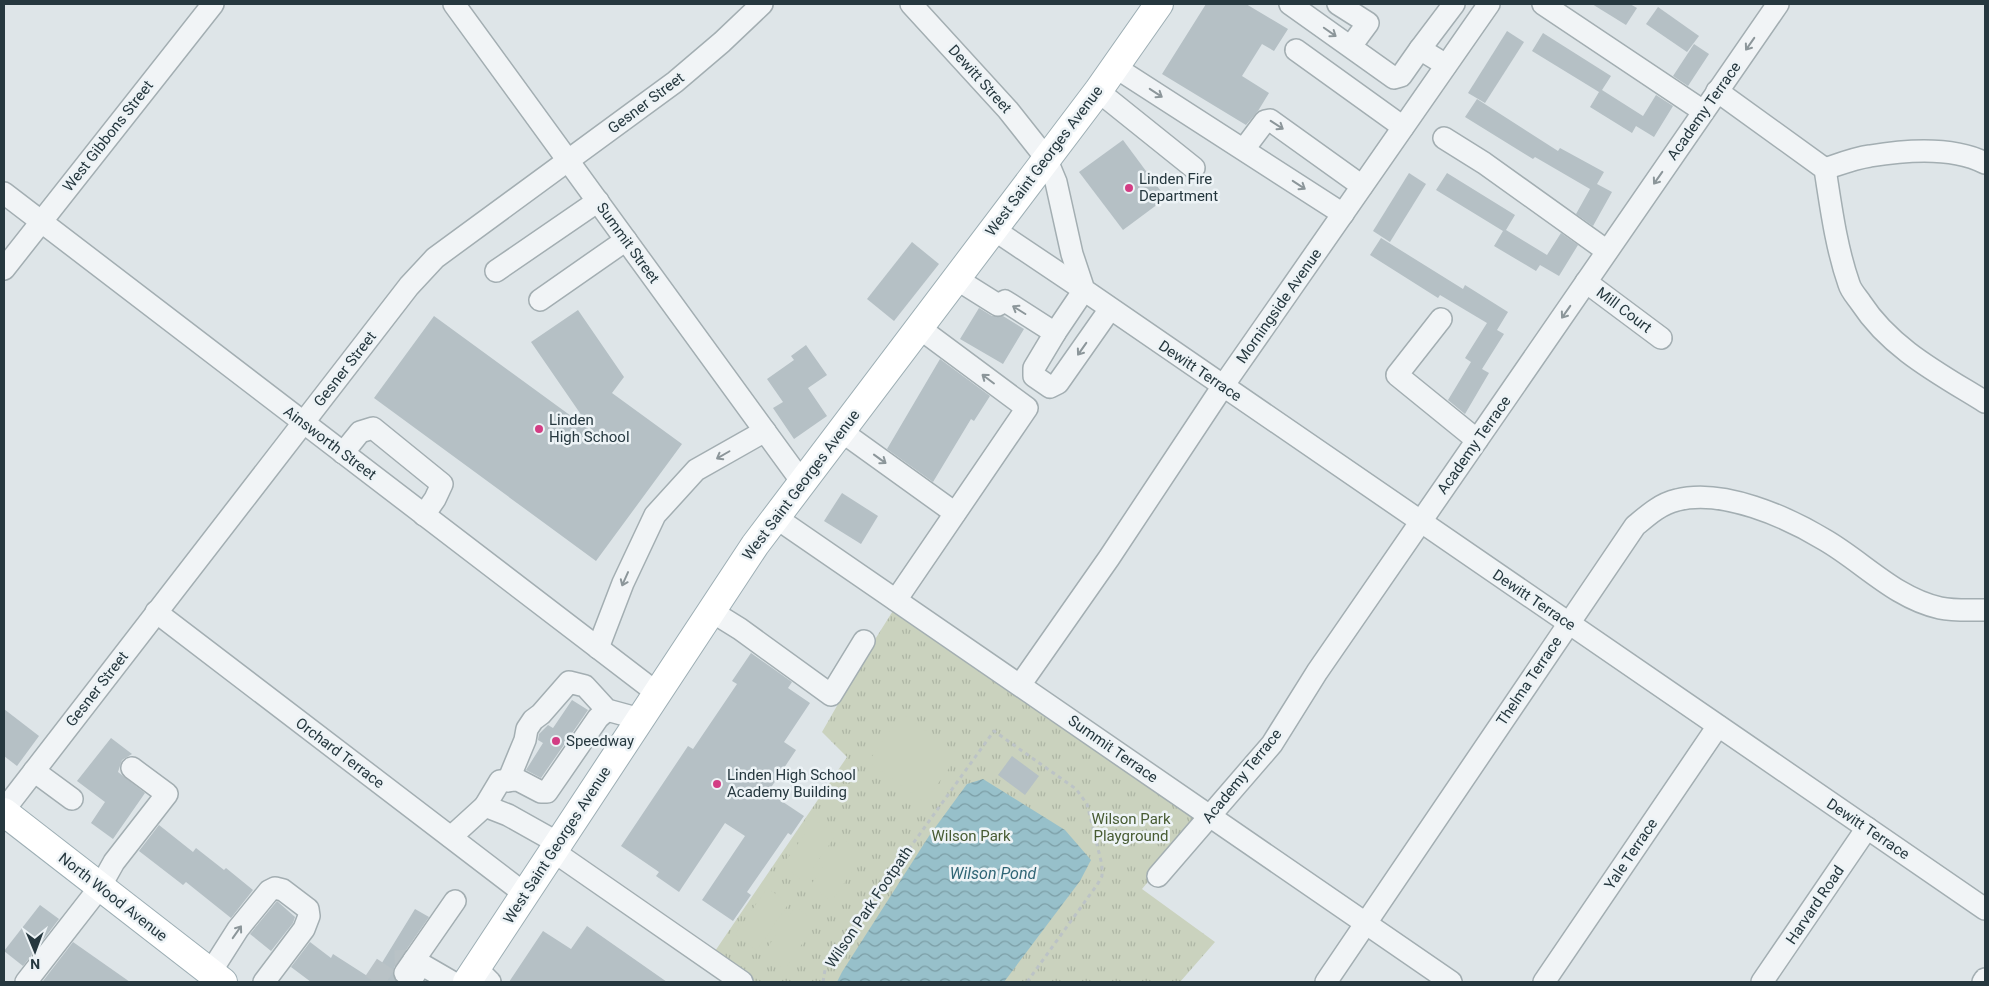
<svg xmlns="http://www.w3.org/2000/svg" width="1989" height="986" font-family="Roboto,sans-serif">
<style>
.park{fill:url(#park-tufts)}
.pitch{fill:#cad2be}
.water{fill:url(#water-waves)}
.building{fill:#b5c0c5}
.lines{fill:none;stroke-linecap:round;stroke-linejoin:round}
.minor-tunnel{stroke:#b9c2c6;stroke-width:21;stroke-dasharray:21 11;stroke-linecap:butt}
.minor-casing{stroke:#a3aeb2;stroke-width:24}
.major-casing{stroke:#9daeb4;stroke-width:30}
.path{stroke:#bcc3c6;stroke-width:3;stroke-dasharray:4 4;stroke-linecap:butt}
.minor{stroke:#f1f4f6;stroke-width:21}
.major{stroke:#fff;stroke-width:28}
.oneway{stroke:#8c969a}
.poi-dot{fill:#d33d84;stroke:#edf3f6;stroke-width:2}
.labels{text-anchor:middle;stroke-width:5;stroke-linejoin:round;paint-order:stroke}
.street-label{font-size:15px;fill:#26383f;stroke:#edf3f6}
.poi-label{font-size:15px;fill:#26383f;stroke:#edf3f6;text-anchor:start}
.park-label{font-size:15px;fill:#485c33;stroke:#edf3f6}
.water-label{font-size:16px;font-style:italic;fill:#2f6575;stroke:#edf3f6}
</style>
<defs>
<pattern id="park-tufts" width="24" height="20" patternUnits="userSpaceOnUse" patternTransform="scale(1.25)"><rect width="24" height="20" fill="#cad2be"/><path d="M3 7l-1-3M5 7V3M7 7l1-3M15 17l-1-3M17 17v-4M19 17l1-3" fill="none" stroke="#adb5a4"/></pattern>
<pattern id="water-waves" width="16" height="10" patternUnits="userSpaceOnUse" patternTransform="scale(1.25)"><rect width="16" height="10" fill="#97c0ca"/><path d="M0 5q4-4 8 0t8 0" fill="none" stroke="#7b9da5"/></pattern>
</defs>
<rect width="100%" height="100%" fill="#dee5e8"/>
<polygon class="park" points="896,606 1203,816 1142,889 1215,942 1180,982 748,982 711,957 847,757 822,732 874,641"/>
<g class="pitch">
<polygon points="902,714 959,754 925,802 868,762"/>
<polygon points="815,820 836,835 804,881 782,866"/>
<polygon points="842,839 864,854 832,901 810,886"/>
<polygon points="767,888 789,903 757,950 735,935"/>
<polygon points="795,907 817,922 785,969 763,954"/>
</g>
<polygon class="water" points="983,779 1065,830 1091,860 1080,881 1004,982 837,982 842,972 929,836 967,784"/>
<g class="building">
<polygon points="1206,4 1246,4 1288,29 1274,51 1262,44 1242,76 1269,93 1258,111 1246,125 1162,74"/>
<polygon points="1592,4 1630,4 1637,8 1626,25"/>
<polygon points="1658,7 1699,36 1687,52 1646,24"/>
<polygon points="1507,31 1524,42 1485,103 1468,93"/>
<polygon points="1543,33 1611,76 1602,90 1643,116 1656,95 1673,106 1654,137 1636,126 1632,133 1590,107 1599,92 1532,51"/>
<polygon points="1694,44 1709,54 1688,86 1673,76"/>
<polygon points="1477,99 1558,151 1560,148 1604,172 1597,184 1612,192 1593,226 1576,214 1590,189 1535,157 1533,159 1465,117"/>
<polygon points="1123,140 1166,198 1123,230 1079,172"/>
<polygon points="1409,173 1426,184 1390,242 1373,231"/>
<polygon points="1447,173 1515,215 1506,230 1547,255 1561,233 1578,245 1559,276 1540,265 1536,271 1494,246 1503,231 1436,190"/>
<polygon points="1381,238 1463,289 1465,285 1508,312 1497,330 1504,334 1482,369 1489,373 1465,414 1448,400 1471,362 1465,358 1487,323 1440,295 1438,298 1370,255"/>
<polygon points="912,242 939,264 894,321 867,299"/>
<polygon points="979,308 992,316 1003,316 1024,329 1003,364 960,339"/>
<polygon points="578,310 624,377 612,393 682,444 596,561 374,398 434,316 593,432 531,342"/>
<polygon points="806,345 827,375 808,388 827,416 794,439 773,408 783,402 767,379 794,360 791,356"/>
<polygon points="940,359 990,396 974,421 971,419 933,482 887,449"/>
<polygon points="842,493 878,516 861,544 824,521"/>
<polygon points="751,653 792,682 788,688 810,703 784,742 796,750 768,792 804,816 791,835 788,833 747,892 751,895 733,921 702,900 745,836 725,823 679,892 656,876 659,872 621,846 688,746 693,749 737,684 732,681"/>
<polygon points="572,700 588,710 541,778 526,770 543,743 538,740 539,734 548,725 553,728"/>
<polygon points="4,709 39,736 17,766 4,756"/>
<polygon points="111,738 132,754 122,760 118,772 145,793 113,839 91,823 105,802 77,781"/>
<polygon points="1012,756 1039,776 1025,795 998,775"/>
<polygon points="159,825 193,852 196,848 224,870 226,868 253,890 231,918 186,882 183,885 139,851"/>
<polygon points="277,901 295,917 293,923 271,951 250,934"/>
<polygon points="40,905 59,919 23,966 4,951"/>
<polygon points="415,909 429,917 395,966 393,972 397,982 311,982 291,967 310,942 331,958 333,954 372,979"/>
<polygon points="587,926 667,982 509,982 543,931 571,949"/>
<polygon points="73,942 130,982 44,982 43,981"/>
</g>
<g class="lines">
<polyline class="minor-tunnel" points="374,982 388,961 411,960"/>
<defs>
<g id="minor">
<polyline points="454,4 802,482"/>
<polyline points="911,4 1008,110 1046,158 1056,182 1072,254 1084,290 1985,909"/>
<polyline points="1290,4 1394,78 1401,76 1420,49 1446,65"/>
<polyline points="1338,4 1368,23 1351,46"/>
<polyline points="1543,4 1703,111"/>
<polyline points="1420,49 1454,4"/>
<polyline points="1296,50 1403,127"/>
<polyline points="1115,67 1343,214"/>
<polyline points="1098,91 1194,168"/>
<path d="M1717,91L1825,169C1831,207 1836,247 1849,284C1851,291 1857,297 1861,303C1891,349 1940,374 1985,402"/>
<polyline points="1444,138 1484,163 1607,251"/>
<polyline points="1244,149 1265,121 1270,120 1362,186"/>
<path d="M1825,169C1840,164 1855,158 1870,156C1906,150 1952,146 1985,163"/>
<polyline points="4,193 657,693"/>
<polyline points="993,229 1084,290 1055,333"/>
<polyline points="4,269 213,4"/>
<polyline points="496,271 598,201"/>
<polyline points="955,278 998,305 1005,301 1055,333 1034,368 1034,376 1050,387 1058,383 1110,309"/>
<polyline points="1586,282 1661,338"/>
<polyline points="540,300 626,240"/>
<polyline points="1441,319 1397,375 1477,440"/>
<polyline points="841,431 955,513"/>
<polyline points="343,453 360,432 373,428 442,484 435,499 424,515"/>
<polyline points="775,517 1451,982"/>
<polyline points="896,600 1027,408 918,327"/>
<polyline points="711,611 740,629 831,695 864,641"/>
<polyline points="156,612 525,894"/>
<polyline points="598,648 623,583 655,515 696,470 765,431"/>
<polyline points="1020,685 1109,558 1223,386 1489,4"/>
<polyline points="34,771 72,799"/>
<polyline points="508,781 525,740 527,729 533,720 541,714 569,682 585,686 607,710 640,719"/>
<polyline points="485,806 500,781 518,780 541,792 547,792 598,718 607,710"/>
<polyline points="4,810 409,286 435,258 675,82 722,42 762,4"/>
<polyline points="451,837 485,806 508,815 558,843"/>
<polyline points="553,851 742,982"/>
<polyline points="1158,876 1272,744 1317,672 1778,4"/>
<polyline points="476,968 490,982"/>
<polyline points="210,973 238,929 269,891 275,888 283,890 308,909 309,916 304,929 264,982"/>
<polyline points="405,973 455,901"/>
<polyline points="415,974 414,960 452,982"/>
<polyline points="26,982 100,887 114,862 167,794 132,768"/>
<path d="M1326,982L1635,526C1648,515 1660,504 1677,500C1722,488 1787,517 1825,540C1863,562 1895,598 1940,608C1954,611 1970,610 1985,610"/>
<polyline points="1544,982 1718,726"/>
<polyline points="1762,982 1867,828"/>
<polyline points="1983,982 1985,979"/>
</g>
<g id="major">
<polyline points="4,812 223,982"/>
<polyline points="467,982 755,545 1098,91 1159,4"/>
</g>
</defs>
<use href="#minor" class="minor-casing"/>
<use href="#major" class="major-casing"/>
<polyline class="path" points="823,982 826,964 994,731 1076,789 1087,804 1102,865 1102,876 1097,885 1027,982"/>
<use href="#minor" class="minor"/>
<use href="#major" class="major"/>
</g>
<defs><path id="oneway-shaft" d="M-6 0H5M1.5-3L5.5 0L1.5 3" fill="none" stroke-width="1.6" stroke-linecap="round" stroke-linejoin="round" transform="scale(1.25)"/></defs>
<g class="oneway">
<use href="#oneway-shaft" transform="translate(1330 32) rotate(35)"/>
<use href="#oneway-shaft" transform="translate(1750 44) rotate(125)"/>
<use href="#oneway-shaft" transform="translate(1156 93) rotate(33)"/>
<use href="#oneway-shaft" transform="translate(1277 125) rotate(33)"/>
<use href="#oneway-shaft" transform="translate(1658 178) rotate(125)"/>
<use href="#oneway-shaft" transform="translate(1299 185) rotate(33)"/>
<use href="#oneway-shaft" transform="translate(1019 310) rotate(-148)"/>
<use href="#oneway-shaft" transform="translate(1566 312) rotate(125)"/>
<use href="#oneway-shaft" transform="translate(1082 349) rotate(125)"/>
<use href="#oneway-shaft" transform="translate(988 379) rotate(-143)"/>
<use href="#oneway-shaft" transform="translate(723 455) rotate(150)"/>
<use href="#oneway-shaft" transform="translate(880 459) rotate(36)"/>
<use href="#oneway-shaft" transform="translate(625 579) rotate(114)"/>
<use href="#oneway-shaft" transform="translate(237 932) rotate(-55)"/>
</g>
<g class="poi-dot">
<circle cx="1129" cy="188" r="5"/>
<circle cx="539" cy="429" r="5"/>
<circle cx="556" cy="741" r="5"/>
<circle cx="717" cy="784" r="5"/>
</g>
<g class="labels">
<g class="street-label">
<text transform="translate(980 79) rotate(48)" y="5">Dewitt Street</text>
<text transform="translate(646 103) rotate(-37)" y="5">Gesner Street</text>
<text transform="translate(1704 111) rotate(-55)" y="5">Academy Terrace</text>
<text transform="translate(108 136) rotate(-52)" y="5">West Gibbons Street</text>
<text transform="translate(1044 161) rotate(-53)" y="5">West Saint Georges Avenue</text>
<text transform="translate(628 243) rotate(54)" y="5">Summit Street</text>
<text transform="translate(1279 306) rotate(-55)" y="5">Morningside Avenue</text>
<text transform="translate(1624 310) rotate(37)" y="5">Mill Court</text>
<text transform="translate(345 369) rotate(-52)" y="5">Gesner Street</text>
<text transform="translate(1200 371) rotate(34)" y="5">Dewitt Terrace</text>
<text transform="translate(330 443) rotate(37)" y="5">Ainsworth Street</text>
<text transform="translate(1474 445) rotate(-55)" y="5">Academy Terrace</text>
<text transform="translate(801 485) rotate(-53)" y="5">West Saint Georges Avenue</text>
<text transform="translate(1534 600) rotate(34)" y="5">Dewitt Terrace</text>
<text transform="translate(1529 681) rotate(-56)" y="5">Thelma Terrace</text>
<text transform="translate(97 689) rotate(-52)" y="5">Gesner Street</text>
<text transform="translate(1113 749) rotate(35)" y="5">Summit Terrace</text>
<text transform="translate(340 753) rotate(37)" y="5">Orchard Terrace</text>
<text transform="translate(1242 776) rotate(-51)" y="5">Academy Terrace</text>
<text transform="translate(1868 829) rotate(34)" y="5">Dewitt Terrace</text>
<text transform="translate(557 845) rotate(-57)" y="5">West Saint Georges Avenue</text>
<text transform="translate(1631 854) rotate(-56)" y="5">Yale Terrace</text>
<text transform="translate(113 897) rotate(38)" y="5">North Wood Avenue</text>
<text transform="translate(1815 905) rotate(-56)" y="5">Harvard Road</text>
<text transform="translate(869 907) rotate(-56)" y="5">Wilson Park Footpath</text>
</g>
<g class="poi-label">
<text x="1139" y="184">Linden Fire<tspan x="1139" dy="17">Department</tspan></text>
<text x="549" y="425">Linden<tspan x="549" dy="17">High School</tspan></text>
<text x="566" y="746">Speedway</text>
<text x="727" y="780">Linden High School<tspan x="727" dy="17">Academy Building</tspan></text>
</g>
<g class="park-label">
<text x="1131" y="824">Wilson Park<tspan x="1131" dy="17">Playground</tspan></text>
<text x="971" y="841">Wilson Park</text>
</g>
<g class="water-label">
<text x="993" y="879">Wilson Pond</text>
</g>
</g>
<rect width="1989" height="986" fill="none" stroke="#26383f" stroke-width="10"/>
<g transform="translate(35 951) rotate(179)" stroke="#edf3f6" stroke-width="4" paint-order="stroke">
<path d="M0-4L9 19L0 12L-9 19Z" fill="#26383f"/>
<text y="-8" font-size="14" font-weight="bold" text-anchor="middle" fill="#26383f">N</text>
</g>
</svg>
